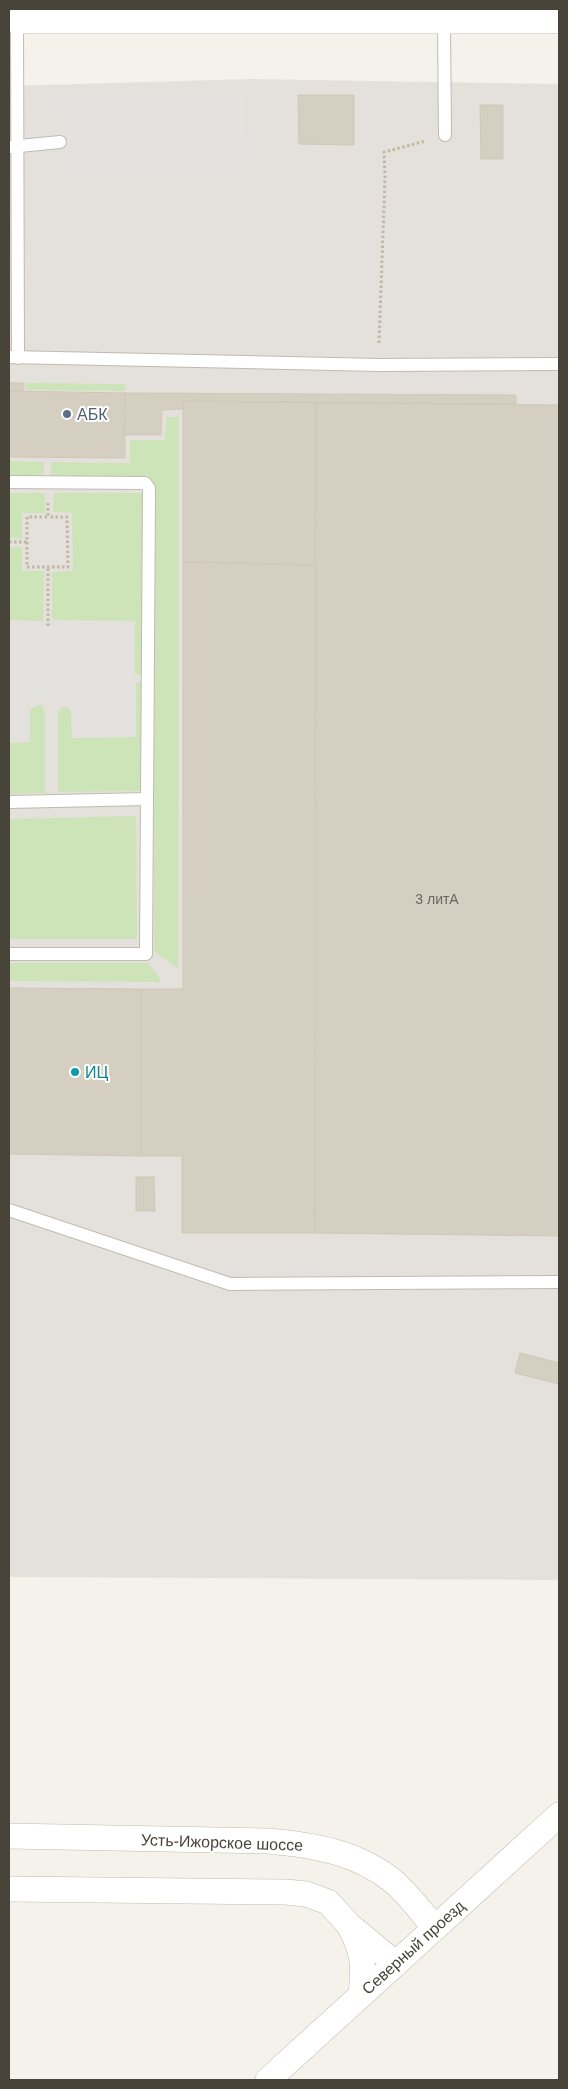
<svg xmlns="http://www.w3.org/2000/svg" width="568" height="2089" font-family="Arial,sans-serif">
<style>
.industrial{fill:#e4e1dc}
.green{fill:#cce4b8}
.parking{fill:#e3e2df}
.building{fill:#d5cfc2;stroke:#cfc8b5}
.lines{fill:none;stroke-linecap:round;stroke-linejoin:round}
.service-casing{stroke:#bfbbae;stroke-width:14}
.minor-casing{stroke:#bfbbae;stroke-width:26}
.path{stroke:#c0b8a1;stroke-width:3;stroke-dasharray:2.5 2.5;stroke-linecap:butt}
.service{stroke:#fff;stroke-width:12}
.minor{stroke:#fff;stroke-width:25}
.service-dot{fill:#5c6f8a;stroke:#fff;stroke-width:2}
.culture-dot{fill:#0f9aa8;stroke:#fff;stroke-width:2}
.labels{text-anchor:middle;stroke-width:4;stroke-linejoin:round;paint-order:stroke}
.number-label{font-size:14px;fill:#6b675c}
.service-label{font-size:16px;fill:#4e5e75;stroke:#fff;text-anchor:start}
.culture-label{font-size:16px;fill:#0d838f;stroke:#fff;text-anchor:start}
.street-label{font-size:16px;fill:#48443a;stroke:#fff}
</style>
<rect width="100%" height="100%" fill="#f4f2eb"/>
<polygon class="industrial" points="251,79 559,84 559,1580 9,1577 9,86"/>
<g class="green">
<polygon points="26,383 125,384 125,391 26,390"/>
<polygon points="166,417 179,417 178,969 154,951 154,487 51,477 51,462 130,463 130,440 165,440"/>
<polygon points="9,461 44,462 43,477 9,477"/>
<polygon points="9,493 45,493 45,513 22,513 22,539 9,538"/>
<polygon points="54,493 140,493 144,496 145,675 135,674 135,621 52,620 52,572 73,571 72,513 53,512"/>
<polygon points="9,547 22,547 22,571 44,571 43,621 9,620"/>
<polygon points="144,682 142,791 58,792 58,712 61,707 69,707 71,712 72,738 136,737 136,683"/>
<polygon points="38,705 42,706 45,712 45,793 9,794 9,743 30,742 30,710"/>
<polygon points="136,816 137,939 9,939 9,819"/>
<polygon points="9,963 148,963 162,982 9,981"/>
</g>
<g class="parking">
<polygon points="242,96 243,173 61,176 59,100"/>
<polygon points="9,626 131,626 132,732 76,732 75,705 71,699 64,696 58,697 52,702 46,697 38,696 31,698 26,704 25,737 9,737"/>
</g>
<g class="building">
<polygon points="298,95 354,95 354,145 299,144"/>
<polygon points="480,105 503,105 503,159 481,159"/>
<polygon points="9,383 24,383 24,392 9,391"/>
<polygon points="9,391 125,393 125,458 9,457"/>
<polygon points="125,393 516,395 516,404 183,401 183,409 162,410 161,435 124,435"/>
<polygon points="183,401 316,403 316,565 183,562"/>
<polygon points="316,403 559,405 559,1236 315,1233"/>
<polygon points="183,562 316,565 315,1233 182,1233 182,1156 141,1156 141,989 183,989"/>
<polygon points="9,988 141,989 141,1156 9,1154"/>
<polygon points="136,1177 154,1177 155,1211 136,1211"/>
<polygon points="520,1353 559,1363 559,1384 515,1373"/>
</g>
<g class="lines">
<defs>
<g id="service">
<polyline points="17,21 18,358"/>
<polyline points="444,22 445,135"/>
<polyline points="9,147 60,142"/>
<polyline points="9,357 378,365 559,364"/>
<polyline points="9,482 145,483 149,488 149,493 146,954 9,954"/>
<polyline points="9,802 147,799"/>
<polyline points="9,1210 230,1284 559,1282"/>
</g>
<g id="minor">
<polyline points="17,21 559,21"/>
<path d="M9,1836L268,1841C313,1845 358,1852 394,1882C409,1895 422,1913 435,1928"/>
<polyline points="9,1889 286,1892 306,1894 328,1902 349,1925 396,1964"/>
<path d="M350,1927C364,1954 364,1965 361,1995"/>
<polyline points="268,2080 559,1815"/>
</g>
</defs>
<use href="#service" class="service-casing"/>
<use href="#minor" class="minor-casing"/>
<g class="path">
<polyline points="379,343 385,178 384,152 426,141"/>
<polyline points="48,503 48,517 27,517 27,567 68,567 67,517 48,517"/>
<polyline points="9,542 27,542"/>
<polyline points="48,626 48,567"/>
</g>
<use href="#service" class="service"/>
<use href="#minor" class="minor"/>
</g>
<circle class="service-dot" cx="67" cy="414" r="5"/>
<circle class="culture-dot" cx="75" cy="1072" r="5"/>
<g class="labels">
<g class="number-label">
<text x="437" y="904">3 литА</text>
</g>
<g class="service-label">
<text x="77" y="420">АБК</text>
</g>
<g class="culture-label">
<text x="85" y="1078">ИЦ</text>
</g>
<g class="street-label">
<text transform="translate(222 1842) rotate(2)" y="6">Усть-Ижорское шоссе</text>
<text transform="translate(413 1947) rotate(-42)" y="6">Северный проезд</text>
</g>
</g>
<rect width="568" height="2089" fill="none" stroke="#48443a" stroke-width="20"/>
</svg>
